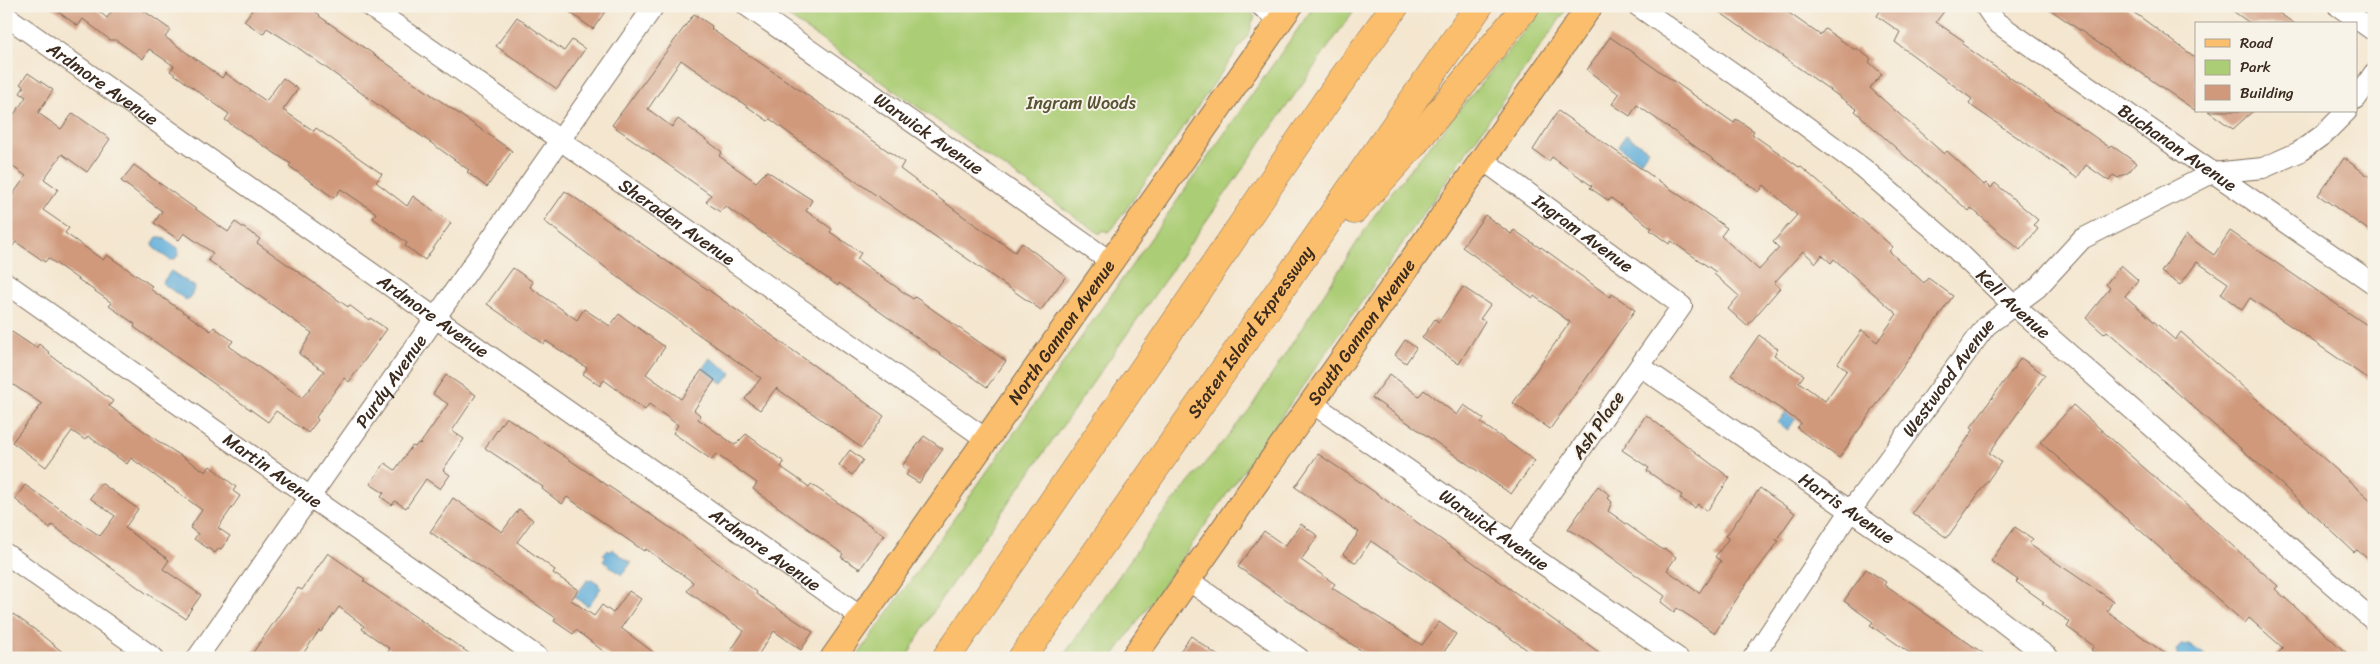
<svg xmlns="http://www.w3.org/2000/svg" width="2380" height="664" font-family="Sriracha,sans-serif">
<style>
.green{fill:#abcd75;stroke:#737c4a}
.water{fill:#60aeda;stroke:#4e6c7c}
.building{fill:#d0997c}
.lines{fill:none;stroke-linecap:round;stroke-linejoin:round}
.minor-casing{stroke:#7c6c5c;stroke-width:22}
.major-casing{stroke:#7c6c5c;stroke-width:27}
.highway-casing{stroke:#7c6c5c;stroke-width:29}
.minor{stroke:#fff;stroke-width:20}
.major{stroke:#fabe6d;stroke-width:25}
.highway{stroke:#fabe6d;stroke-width:28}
.labels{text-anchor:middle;stroke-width:4;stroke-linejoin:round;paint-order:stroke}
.street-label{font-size:18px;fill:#3b2a1e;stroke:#f7f3e8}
.park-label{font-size:18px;fill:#575334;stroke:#f7f3e8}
</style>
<rect width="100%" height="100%" fill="#f7f3e8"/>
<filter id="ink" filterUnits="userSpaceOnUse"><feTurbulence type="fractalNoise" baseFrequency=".02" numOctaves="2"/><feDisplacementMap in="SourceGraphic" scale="10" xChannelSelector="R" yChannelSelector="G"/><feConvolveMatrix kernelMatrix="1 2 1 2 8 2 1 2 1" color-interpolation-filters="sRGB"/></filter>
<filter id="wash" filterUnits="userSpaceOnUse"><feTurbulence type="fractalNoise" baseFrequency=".0096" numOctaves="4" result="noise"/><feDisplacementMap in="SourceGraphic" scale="20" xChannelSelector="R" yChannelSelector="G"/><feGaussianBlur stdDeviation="1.12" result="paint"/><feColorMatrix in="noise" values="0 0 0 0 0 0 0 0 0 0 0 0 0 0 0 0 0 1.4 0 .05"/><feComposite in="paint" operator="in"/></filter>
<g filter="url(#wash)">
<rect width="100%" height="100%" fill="#f4e6cf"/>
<g class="green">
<polygon points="773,6 1246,6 1255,17 1252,23 1250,32 1113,228 1108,232 1103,230 1100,234"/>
<polygon points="1314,6 1357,6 939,602 906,658 856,658"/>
<polygon points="1545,6 1569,6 1112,658 1062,658 1157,521 1250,409 1381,205"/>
</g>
<g class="water">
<polygon points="1626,135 1648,150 1640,162 1618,146"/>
<polygon points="157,237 162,237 178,248 179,254 175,259 170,260 154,248 153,243"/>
<polygon points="171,271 195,287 190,298 186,300 162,283"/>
<polygon points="710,358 732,373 723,384 702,369"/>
<polygon points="1793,401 1803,408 1788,430 1778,423"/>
<polygon points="612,549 631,563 622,575 603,561 606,557 603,555 607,550 610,552"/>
<polygon points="588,579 591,581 592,579 599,584 598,586 601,588 588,606 575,597"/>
<polygon points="2189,644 2205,655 2204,658 2178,658 2176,650 2181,645"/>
</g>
<g id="blocks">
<g class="building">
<polygon points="50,6 92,6 107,18 115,6 137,6 171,30 165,37 222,78 225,73 266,101 283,78 298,89 283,110 314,131 316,128 382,174 376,182 407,206 413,196 451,223 425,260 405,246 407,243 373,218 376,213 341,189 334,198 289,166 291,164 225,120 229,114 170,71 174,66 149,49 143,59 116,40 110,40 83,19 78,26"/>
<polygon points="255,6 307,6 320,15 319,16 512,151 487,187 467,172 469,170 297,47 267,28 263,34 244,21"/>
<polygon points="561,6 609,6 593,29"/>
<polygon points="1711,6 1779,6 1820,35 1825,29 1855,50 1856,48 1871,59 1869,62 1882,74 1870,88 1944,154 1947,151 1984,185 1986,183 1991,188 1995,183 2038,220 2033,225 2038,229 2020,250 1971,208 1969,211 1917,167 1855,111 1857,109"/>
<polygon points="1883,6 1948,6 1936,22 1964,41 1962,44 2109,147 2111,145 2136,163 2129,172 2118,178 2113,175 2109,181 2086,165 2077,178 1973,107 1969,103 1972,99 1895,42 1900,32 1877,16"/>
<polygon points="2045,6 2123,6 2139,16 2196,58 2196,111"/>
<polygon points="2226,6 2269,6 2295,24 2251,24"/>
<polygon points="694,14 712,26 711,29 904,162 900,169 967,219 1015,252 1022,243 1066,276 1041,310 824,159 770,119 768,121 681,60 648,109 672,127 678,119 722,152 719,156 756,182 767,171 812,200 806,211 832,229 830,232 861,253 857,259 913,299 915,297 1006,361 987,387 839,283 838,286 725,206 720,212 706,202 711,195 612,125"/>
<polygon points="517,17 564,51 572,40 585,49 557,89 496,46"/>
<polygon points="1610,37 1734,123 1736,119 1754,131 1752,134 1799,167 1800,166 1893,247 1889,251 1924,283 1928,278 1953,296 1839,458 1797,428 1801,423 1731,375 1759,335 1778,349 1774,355 1804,375 1799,382 1825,401 1847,370 1838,363 1862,330 1877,342 1897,314 1834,259 1831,263 1822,255 1816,263 1803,251 1774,283 1780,288 1747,326 1728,309 1739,296 1714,274 1716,272 1671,241 1669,244 1650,230 1652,228 1611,198 1609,201 1590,188 1592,186 1552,157 1549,161 1533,150 1558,111 1727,228 1721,236 1759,270 1779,248 1773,242 1797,215 1764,185 1759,192 1637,105 1630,116 1612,104 1619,94 1587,70"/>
<polygon points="28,73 53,90 38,113 61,129 73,113 110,139 87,172 62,154 44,179 58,189 43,210 69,228 65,233 103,260 107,255 152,286 150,289 211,331 214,327 233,341 229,346 302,398 324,371 299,354 312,333 208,260 213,253 184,233 179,240 154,223 162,211 121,181 134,165 228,232 235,222 260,239 257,243 348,307 349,305 369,320 370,318 387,329 349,382 344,378 316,417 318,420 308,433 276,411 268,422 134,327 135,324 109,306 112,303 48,258 45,262 16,242 6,255 6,204 26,176 6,162 6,126 26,97 20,93 24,87 20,84"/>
<polygon points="2208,111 2253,111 2233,129"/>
<polygon points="2344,158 2374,180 2374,234 2318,195"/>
<polygon points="565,191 710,291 884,416 862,448 776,388 760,410 745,399 761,378 638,292 544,221"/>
<polygon points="1485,215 1511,234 1514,230 1540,248 1541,247 1610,297 1612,294 1635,310 1550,429 1513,403 1570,322 1534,296 1533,298 1462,247"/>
<polygon points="2230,231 2374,330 2374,383 2250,298 2242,310 2221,294 2228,283 2197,262 2180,285 2161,272 2186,235 2214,255"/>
<polygon points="2121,265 2138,280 2125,296 2175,340 2181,332 2374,503 2374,564 2357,550 2354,552 2280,483 2140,360 2107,331 2104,334 2086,318 2110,288 2106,284"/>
<polygon points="513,268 533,282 530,287 577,320 584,309 610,326 619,314 665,347 646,374 681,399 702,370 715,380 694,410 700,415 698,419 735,445 746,434 784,462 781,467 797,478 809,487 811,484 884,535 860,569 841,557 843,554 753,489 757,483 716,454 712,460 673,433 678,425 649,404 645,410 604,380 600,386 583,374 587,368 546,341 544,344 487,304"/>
<polygon points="1463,287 1490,305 1480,319 1485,321 1459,364 1422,338 1435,319 1439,322"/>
<polygon points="6,328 36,348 39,344 50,353 49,354 113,401 109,406 158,441 206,472 210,466 236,487 233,491 240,496 218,528 230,536 221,549 219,548 215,553 194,539 198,534 190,528 202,510 131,458 127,464 88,436 85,440 72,431 46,467 12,442 42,404 6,380"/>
<polygon points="1405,340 1416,348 1406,363 1395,355"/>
<polygon points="2021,358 2045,375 1989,453 2001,462 1947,538 1912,513 1956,455 1974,429 1971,427"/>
<polygon points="1390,374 1419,396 1424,390 1457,415 1464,405 1484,419 1481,423 1535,461 1511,494 1372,398"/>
<polygon points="446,375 476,395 452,431 464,439 443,470 450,475 440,489 426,479 406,508 395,501 392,505 381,497 384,493 370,484 385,463 395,470 412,446 415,447 418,443 420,444 448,404 433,394"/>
<polygon points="2073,405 2278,586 2275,589 2352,658 2274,658 2283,648 2249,618 2245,623 2040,442"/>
<polygon points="1646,415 1730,478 1707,511 1698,504 1695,508 1680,498 1682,495 1647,471 1649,468 1622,450"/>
<polygon points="506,417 675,531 757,592 756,594 813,632 801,650 774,631 756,658 726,658 744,631 687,591 693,582 646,549 644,551 567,497 562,504 542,489 543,487 485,448"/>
<polygon points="924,436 943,449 919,483 906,475 909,471 902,466"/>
<polygon points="850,450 863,460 852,475 839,465"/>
<polygon points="1318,454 1366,486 1607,658 1539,658 1371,541 1356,563 1343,554 1359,532 1295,487"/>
<polygon points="101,483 138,509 125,528 169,560 163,569 201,595 185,618 146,593 52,525 50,528 15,499 25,485 100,536 115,516 90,498"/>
<polygon points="1598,486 1610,495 1608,498 1612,502 1608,511 1663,550 1665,549 1676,557 1667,570 1699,593 1721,561 1715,557 1729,538 1726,536 1760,488 1795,513 1776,540 1779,541 1745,586 1715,633 1677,608 1674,612 1661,602 1665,596 1588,540 1568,529"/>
<polygon points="453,498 502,532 519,509 533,520 517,542 555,570 553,573 578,590 571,600 594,616 602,605 613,613 629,591 641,599 621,628 661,658 612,658 576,630 573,634 554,621 556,618 430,532"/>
<polygon points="1301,524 1318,536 1301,560 1335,584 1332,588 1422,645 1439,622 1456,634 1440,658 1372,658 1238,567 1264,531 1285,546"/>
<polygon points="2015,527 2033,539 2029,544 2113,601 2107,611 2171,658 2102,658 2091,650 2094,646 2067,627 2070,622 2042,603 2044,602 2016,582 2018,580 1991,561"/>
<polygon points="328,553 365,579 363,581 476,658 384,658 390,649 362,629 364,626 339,607 321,632 319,631 300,658 249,658 298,588 302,590"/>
<polygon points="1866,569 1886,582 1884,585 1990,658 1917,658 1870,625 1873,622 1844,601"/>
<polygon points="13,614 34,629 70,658 15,658 6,652 6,623"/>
<polygon points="1191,636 1221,658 1175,658"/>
</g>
</g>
</g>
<g filter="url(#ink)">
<use href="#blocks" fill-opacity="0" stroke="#7c6c5c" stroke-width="1"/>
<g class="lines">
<defs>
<g id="minor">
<path id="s1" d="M369,6L986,439"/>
<path id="s2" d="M747,6L1111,262"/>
<polyline points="1261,6 1280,21"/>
<path id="s3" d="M1638,6L1760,92L1864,169L1946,240L2013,305L2374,621"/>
<path id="s4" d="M1985,6L1996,22L2374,284"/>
<polyline points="2338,6 2374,31"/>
<path id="s5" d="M6,16L861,617"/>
<polyline points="2356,99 2374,73"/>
<path id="s6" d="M1483,160L1682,306L1514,544"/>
<path id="s7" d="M6,283L539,658"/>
<path id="s8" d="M1640,366L1926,563L2049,658"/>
<path id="s9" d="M1312,403L1678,658"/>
<polyline points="6,554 154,658"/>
<polyline points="1188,580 1299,658"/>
<path id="s10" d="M197,658L654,6"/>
<path id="s11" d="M1753,658L1851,510L1986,326L2037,288L2082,239L2212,173L2263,168L2299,152L2324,134L2347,111"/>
</g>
<g id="major">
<path id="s12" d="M833,658L1290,6"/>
<path id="s13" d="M1133,658L1590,6"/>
</g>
<g id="highway">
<polyline points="1354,210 1412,146 1526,6"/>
<polyline points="946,658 1328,99 1395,6"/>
<path id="s14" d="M1022,658L1479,6"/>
</g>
</defs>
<use href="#minor" class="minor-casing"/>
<use href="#major" class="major-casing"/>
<use href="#highway" class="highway-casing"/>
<use href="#minor" class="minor"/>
<use href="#major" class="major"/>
<use href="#highway" class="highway"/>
</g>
</g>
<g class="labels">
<g class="street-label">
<text dy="6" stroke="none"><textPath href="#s5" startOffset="118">Ardmore Avenue</textPath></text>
<text dy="6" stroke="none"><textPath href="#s2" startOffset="222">Warwick Avenue</textPath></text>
<text dy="6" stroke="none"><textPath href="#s4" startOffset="240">Buchanan Avenue</textPath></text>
<text dy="6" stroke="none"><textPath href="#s1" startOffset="376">Sheraden Avenue</textPath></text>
<text dy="6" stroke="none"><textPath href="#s6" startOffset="124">Ingram Avenue</textPath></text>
<text dy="6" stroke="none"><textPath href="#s3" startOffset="480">Kell Avenue</textPath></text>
<text dy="6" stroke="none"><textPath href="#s5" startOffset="522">Ardmore Avenue</textPath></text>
<text dy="6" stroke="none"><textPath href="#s12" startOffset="398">North Gannon Avenue</textPath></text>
<text dy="6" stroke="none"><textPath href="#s14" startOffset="398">Staten Island Expressway</textPath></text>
<text dy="6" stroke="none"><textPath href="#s13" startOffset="398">South Gannon Avenue</textPath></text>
<text dy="6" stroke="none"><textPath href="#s11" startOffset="342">Westwood Avenue</textPath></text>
<text dy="6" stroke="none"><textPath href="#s10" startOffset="338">Purdy Avenue</textPath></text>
<text transform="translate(1598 425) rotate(-55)" y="6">Ash Place</text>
<text dy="6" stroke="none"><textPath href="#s7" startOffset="326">Martin Avenue</textPath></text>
<text dy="6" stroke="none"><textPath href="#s8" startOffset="251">Harris Avenue</textPath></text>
<text dy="6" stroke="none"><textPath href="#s9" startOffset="222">Warwick Avenue</textPath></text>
<text dy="6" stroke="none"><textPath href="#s5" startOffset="928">Ardmore Avenue</textPath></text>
</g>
<g class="park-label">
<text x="1081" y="109">Ingram Woods</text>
</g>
</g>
<rect width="2380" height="664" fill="none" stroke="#f7f3e8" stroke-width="25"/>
<rect x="2195" y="22" width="162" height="90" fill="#f7f3e8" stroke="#aca397"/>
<rect x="2205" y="39" width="25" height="8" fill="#fabe6d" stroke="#aca397"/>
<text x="2240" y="48" font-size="15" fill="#3b2a1e">Road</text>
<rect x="2205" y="60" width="25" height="15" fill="#abcd75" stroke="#aca397"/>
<text x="2240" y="72" font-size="15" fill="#3b2a1e">Park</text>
<rect x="2205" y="85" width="25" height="15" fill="#d0997c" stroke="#aca397"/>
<text x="2240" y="98" font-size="15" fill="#3b2a1e">Building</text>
</svg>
